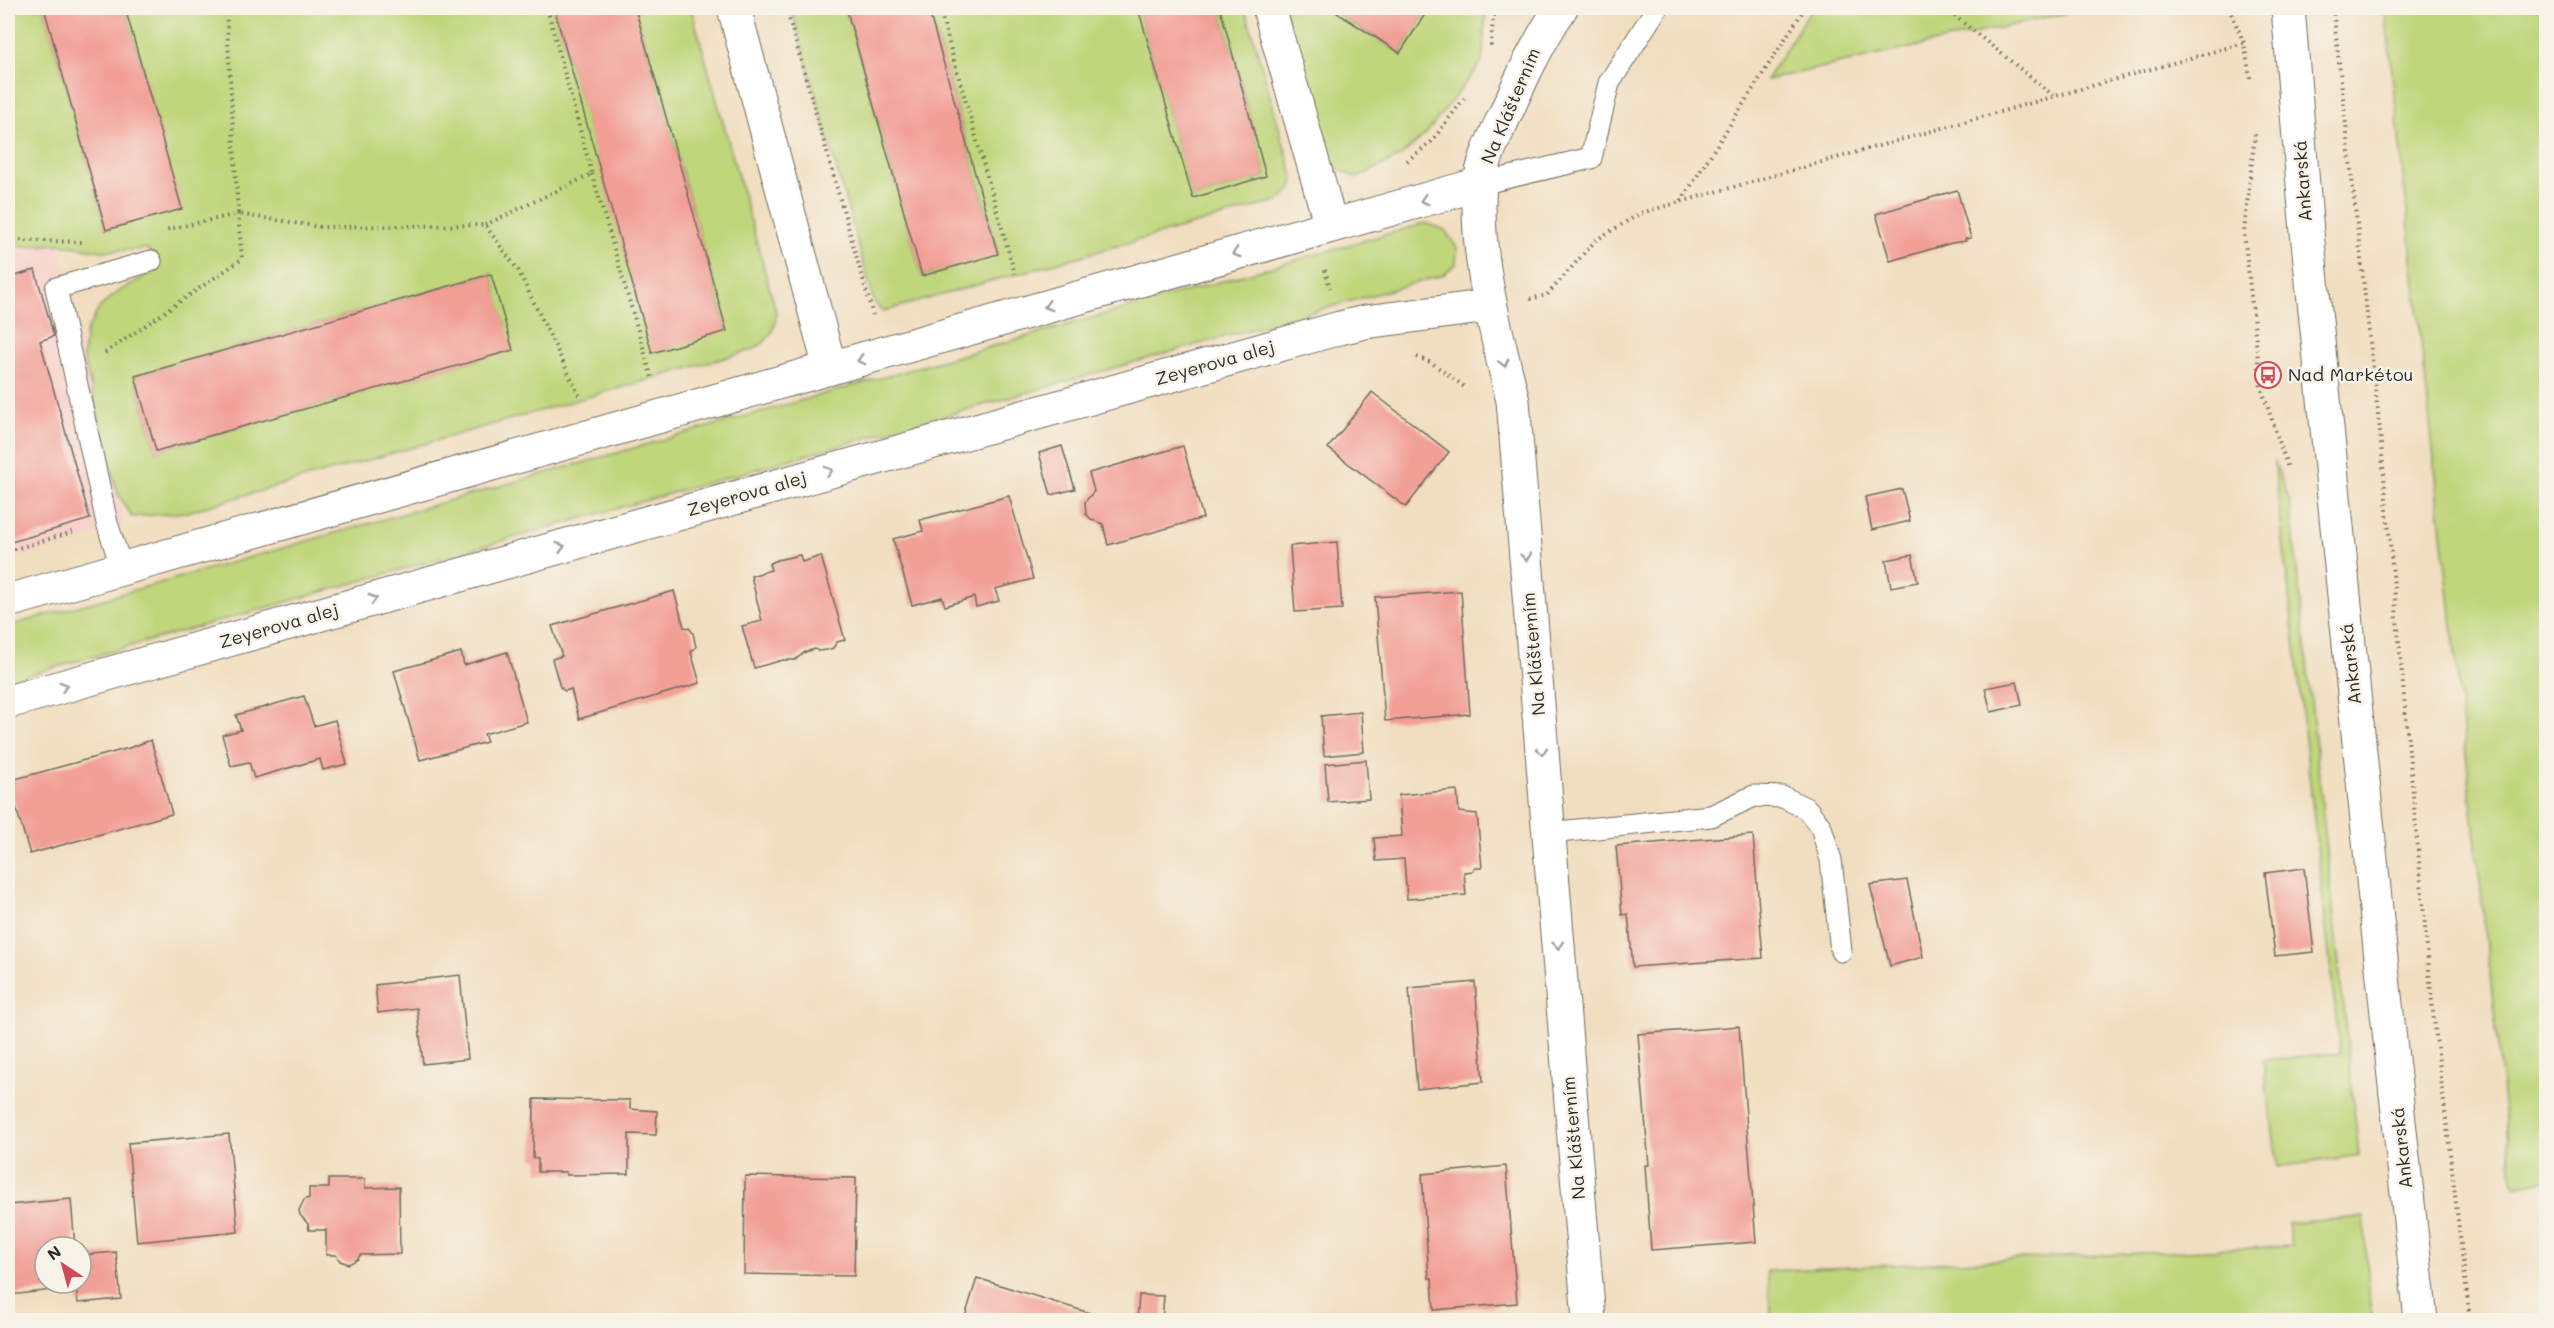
<svg xmlns="http://www.w3.org/2000/svg" width="2554" height="1328" font-family="Mali,sans-serif">
<style>
.built{fill:#f7d0cb}
.green{fill:#bfd67a;stroke:#758052;stroke-width:1.5;fill-rule:evenodd}
.building{fill:#f29f96}
.lines{fill:none;stroke-linecap:round;stroke-linejoin:round}
.service-casing{stroke:#706a5f;stroke-width:23}
.minor-casing{stroke:#706a5f;stroke-width:35}
.tertiary-casing{stroke:#706a5f;stroke-width:35}
.path{stroke:#706a5f;stroke-width:4;stroke-dasharray:1.5 4.5;stroke-linecap:butt}
.service{stroke:#fff;stroke-width:21}
.minor{stroke:#fff;stroke-width:33}
.tertiary{stroke:#fff;stroke-width:33}
.oneway{stroke:#a0a0a0}
.labels{text-anchor:middle;stroke-width:5;stroke-linejoin:round;paint-order:stroke}
.street-label{font-size:18px;fill:#2b2b2b;stroke:#f7f3e8}
.poi-label{font-size:18px;fill:#2b2b2b;stroke:#f7f3e8;text-anchor:start}
</style>
<rect width="100%" height="100%" fill="#f7f3e8"/>
<filter id="ink" filterUnits="userSpaceOnUse"><feTurbulence type="fractalNoise" baseFrequency=".0167" numOctaves="2"/><feDisplacementMap in="SourceGraphic" scale="12" xChannelSelector="R" yChannelSelector="G"/><feConvolveMatrix kernelMatrix="1 2 1 2 8 2 1 2 1" color-interpolation-filters="sRGB"/></filter>
<filter id="wash" filterUnits="userSpaceOnUse"><feTurbulence type="fractalNoise" baseFrequency=".008" numOctaves="4" result="noise"/><feDisplacementMap in="SourceGraphic" scale="24" xChannelSelector="R" yChannelSelector="G"/><feGaussianBlur stdDeviation="1.35" result="paint"/><feColorMatrix in="noise" values="0 0 0 0 0 0 0 0 0 0 0 0 0 0 0 0 0 1.4 0 .05"/><feComposite in="paint" operator="in"/></filter>
<g filter="url(#wash)">
<rect width="100%" height="100%" fill="#f1dec0"/>
<polygon class="built" points="59,244 83,356 118,494 124,526 8,560 8,247"/>
<g class="green">
<path d="M8,8H44L106,229L181,208L125,8H554L653,352L727,330L635,8H691L776,311C777,330 768,342 752,350L187,512L132,517L118,494L83,356L86,332L100,307L116,293L157,269L148,249L102,251L59,244L8,247ZM491,274L512,350L156,451L135,376Z"/>
<polygon points="794,8 846,8 922,276 998,253 928,8 1138,8 1193,198 1266,176 1220,8 1245,8 1294,180 1291,190 1278,201 884,311 878,307 874,301 792,11"/>
<polygon points="1284,8 1336,8 1334,12 1400,53 1429,8 1489,8 1486,12 1482,62 1425,135 1399,157 1357,178 1336,168 1324,154"/>
<polygon points="1812,8 2089,8 1766,80"/>
<polygon points="2385,8 2546,8 2546,1180 2513,1186"/>
<polygon points="1426,223 1445,230 1457,248 1456,264 1443,275 14,679 8,678 8,626"/>
<polygon points="2274,460 2290,502 2359,1155 2278,1167 2263,1060 2340,1053"/>
<polygon points="2364,1217 2371,1320 1772,1320 1767,1271 2291,1246 2288,1223"/>
</g>
<g id="blocks">
<g class="building">
<polygon points="44,8 125,8 182,209 106,230"/>
<polygon points="554,8 635,8 727,331 652,353"/>
<polygon points="846,8 928,8 998,254 922,276"/>
<polygon points="1138,8 1220,8 1266,176 1193,198"/>
<polygon points="1336,8 1429,8 1400,53 1334,11"/>
<polygon points="1957,190 1971,238 1965,239 1966,241 1952,243 1890,261 1876,214"/>
<polygon points="35,270 54,336 40,341 90,519 8,543 8,278"/>
<polygon points="491,274 513,350 156,451 135,376"/>
<polygon points="1372,392 1449,452 1406,507 1328,448"/>
<polygon points="1062,446 1075,489 1051,495 1039,453"/>
<polygon points="1183,446 1203,518 1108,545 1103,524 1092,520 1086,514 1085,502 1094,491 1089,473"/>
<polygon points="1902,489 1910,521 1872,530 1865,497"/>
<polygon points="1009,496 1033,579 995,589 999,601 976,607 974,597 945,606 942,597 912,605 893,539 923,531 920,520"/>
<polygon points="1337,542 1342,609 1295,612 1290,546"/>
<polygon points="800,555 802,562 821,556 845,640 837,642 833,648 827,650 818,651 815,649 805,652 795,660 783,660 754,668 742,626 762,621 751,576 771,570 769,564 777,560"/>
<polygon points="1912,555 1918,582 1891,587 1886,560"/>
<polygon points="674,591 684,627 689,628 693,633 696,647 691,652 700,683 579,719 571,689 565,691 560,687 552,659 562,656 552,626"/>
<polygon points="1461,591 1470,714 1385,721 1375,597"/>
<polygon points="461,652 464,665 507,652 527,722 484,734 487,742 420,760 394,671"/>
<polygon points="2017,682 2022,705 1991,712 1985,688"/>
<polygon points="304,696 314,726 335,720 347,764 323,770 320,759 254,778 249,762 231,766 222,735 241,730 236,715"/>
<polygon points="1361,712 1364,752 1324,756 1321,716"/>
<polygon points="151,740 172,814 30,854 8,781 129,748"/>
<polygon points="1366,760 1369,799 1328,802 1325,764"/>
<polygon points="1457,790 1459,812 1477,814 1482,868 1474,868 1474,871 1464,872 1466,895 1407,899 1404,859 1376,861 1374,838 1402,836 1399,795"/>
<polygon points="1753,835 1763,958 1633,967 1628,914 1622,915 1616,846"/>
<polygon points="2304,868 2314,952 2275,956 2265,873"/>
<polygon points="1907,880 1923,957 1890,966 1870,885"/>
<polygon points="460,975 468,1059 423,1064 417,1008 378,1013 375,985"/>
<polygon points="1475,982 1483,1082 1417,1089 1409,988"/>
<polygon points="1739,1026 1756,1242 1651,1250 1645,1165 1649,1165 1638,1034"/>
<polygon points="534,1099 630,1100 630,1109 657,1111 656,1135 629,1134 629,1174 566,1175 566,1172 538,1172 538,1159 533,1158"/>
<polygon points="229,1134 238,1232 137,1242 128,1143"/>
<polygon points="1506,1166 1517,1303 1434,1310 1432,1278 1429,1278 1422,1174"/>
<polygon points="745,1176 856,1178 854,1276 744,1274"/>
<polygon points="329,1179 365,1179 365,1188 399,1187 400,1254 360,1255 358,1259 349,1264 340,1261 336,1255 326,1255 326,1230 309,1230 308,1224 300,1215 299,1210 304,1200 309,1198 309,1188 329,1188"/>
<polygon points="71,1199 75,1247 45,1247 45,1283 81,1283 81,1255 116,1252 121,1299 78,1303 76,1287 11,1295 8,1261 8,1205"/>
<polygon points="977,1278 1093,1314 1091,1320 964,1320"/>
<polygon points="1139,1295 1164,1296 1162,1320 1137,1320"/>
</g>
</g>
</g>
<g filter="url(#ink)">
<use href="#blocks" fill-opacity="0" stroke="#706a5f" stroke-width="1.5"/>
<g class="lines">
<defs>
<g id="service">
<polyline points="1480,184 1591,158 1609,83 1657,8"/>
<polyline points="122,569 107,523 56,288 151,261"/>
<polyline points="1549,833 1711,816 1754,796 1783,797 1807,809 1821,827 1831,860 1841,951"/>
</g>
<g id="minor">
<polyline points="734,8 830,368"/>
<polyline points="1269,8 1331,226"/>
<path d="M1561,8C1538,42 1521,79 1504,117C1494,138 1482,161 1480,185C1474,253 1497,335 1513,401L1589,1320"/>
<polyline points="8,601 1480,184"/>
<polyline points="8,702 1340,328 1365,322 1490,306"/>
</g>
<polyline id="tertiary" points="2288,8 2307,232 2382,968 2421,1320"/>
</defs>
<use href="#service" class="service-casing"/>
<use href="#minor" class="minor-casing"/>
<use href="#tertiary" class="tertiary-casing"/>
<g class="path">
<polyline points="226,8 238,214 321,227 485,225 518,270 580,397"/>
<polyline points="786,8 873,315"/>
<polyline points="939,8 1015,274"/>
<polyline points="1945,8 2055,97"/>
<polyline points="2229,8 2244,43 2251,82"/>
<polyline points="2333,8 2379,422 2432,1003 2470,1320"/>
<polyline points="1491,46 1493,17 1499,8"/>
<polyline points="2255,134 2244,232 2261,387 2288,468"/>
<polyline points="1407,161 1431,142 1466,96"/>
<polyline points="592,174 652,378"/>
<polyline points="1681,201 1805,8"/>
<polyline points="485,225 592,174 547,8"/>
<polyline points="8,240 84,242"/>
<polyline points="1325,270 1330,288"/>
<polyline points="1530,299 1547,295 1596,240 1641,213 2244,43"/>
<polyline points="105,353 242,259 238,214 165,230"/>
<polyline points="1417,357 1432,363 1466,388"/>
<polyline points="8,551 73,532"/>
</g>
<use href="#service" class="service"/>
<use href="#minor" class="minor"/>
<use href="#tertiary" class="tertiary"/>
</g>
<defs><path id="oneway-chevron" d="M-2-3.5L2.5 0L-2 3.5" fill="none" stroke-width="1.6" stroke-linecap="round" stroke-linejoin="round" transform="scale(1.5)"/></defs>
<g class="oneway">
<use href="#oneway-chevron" transform="translate(1424 200) rotate(164)"/>
<use href="#oneway-chevron" transform="translate(1236 253) rotate(164)"/>
<use href="#oneway-chevron" transform="translate(1048 306) rotate(164)"/>
<use href="#oneway-chevron" transform="translate(861 360) rotate(164)"/>
<use href="#oneway-chevron" transform="translate(1504 363) rotate(76)"/>
<use href="#oneway-chevron" transform="translate(829 471) rotate(-16)"/>
<use href="#oneway-chevron" transform="translate(561 547) rotate(-16)"/>
<use href="#oneway-chevron" transform="translate(1526 557) rotate(85)"/>
<use href="#oneway-chevron" transform="translate(373 599) rotate(-16)"/>
<use href="#oneway-chevron" transform="translate(64 686) rotate(-16)"/>
<use href="#oneway-chevron" transform="translate(1542 751) rotate(85)"/>
<use href="#oneway-chevron" transform="translate(1558 945) rotate(85)"/>
</g>
</g>
<defs>
<symbol id="bus-ring" viewBox="-11 -11 22 22"><circle r="9.5" fill="#f7f3e8" stroke="#d1495b" stroke-width="1.5"/><path d="M-5-6H5V4H4V6H2V4H-2V6H-4V4H-5ZM-3.5-4V0h7V-4ZM-3.5 1.2v1.5H-2V1.2ZM2 1.2v1.5H3.5V1.2Z" fill="#d1495b"/></symbol>
</defs>
<g fill-rule="evenodd">
<use href="#bus-ring" x="2253" y="360" width="30" height="30"/>
</g>
<g class="labels">
<g class="street-label">
<text transform="translate(1511 106) rotate(-67)" y="6">Na Klášterním</text>
<text transform="translate(2303 181) rotate(-94)" y="6">Ankarská</text>
<text transform="translate(1215 363) rotate(-16)" y="6">Zeyerova alej</text>
<text transform="translate(747 494) rotate(-16)" y="6">Zeyerova alej</text>
<text transform="translate(279 626) rotate(-16)" y="6">Zeyerova alej</text>
<text transform="translate(1534 654) rotate(-95)" y="6">Na Klášterním</text>
<text transform="translate(2351 664) rotate(-96)" y="6">Ankarská</text>
<text transform="translate(1574 1138) rotate(-95)" y="6">Na Klášterním</text>
<text transform="translate(2402 1148) rotate(-96)" y="6">Ankarská</text>
</g>
<g class="poi-label">
<text x="2288" y="381">Nad Markétou</text>
</g>
</g>
<rect width="2554" height="1328" fill="none" stroke="#f7f3e8" stroke-width="30"/>
<g transform="translate(63 1265) rotate(324)"><circle r="28" fill="#f7f3e8" stroke="#a5a39c" stroke-width="1.5"/>
<path d="M0-4.5L10 22L0 15L-10 22Z" fill="#d1495b"/>
<text y="-9" font-size="16" font-weight="bold" text-anchor="middle" fill="#2b2b2b">N</text>
</g>
</svg>
